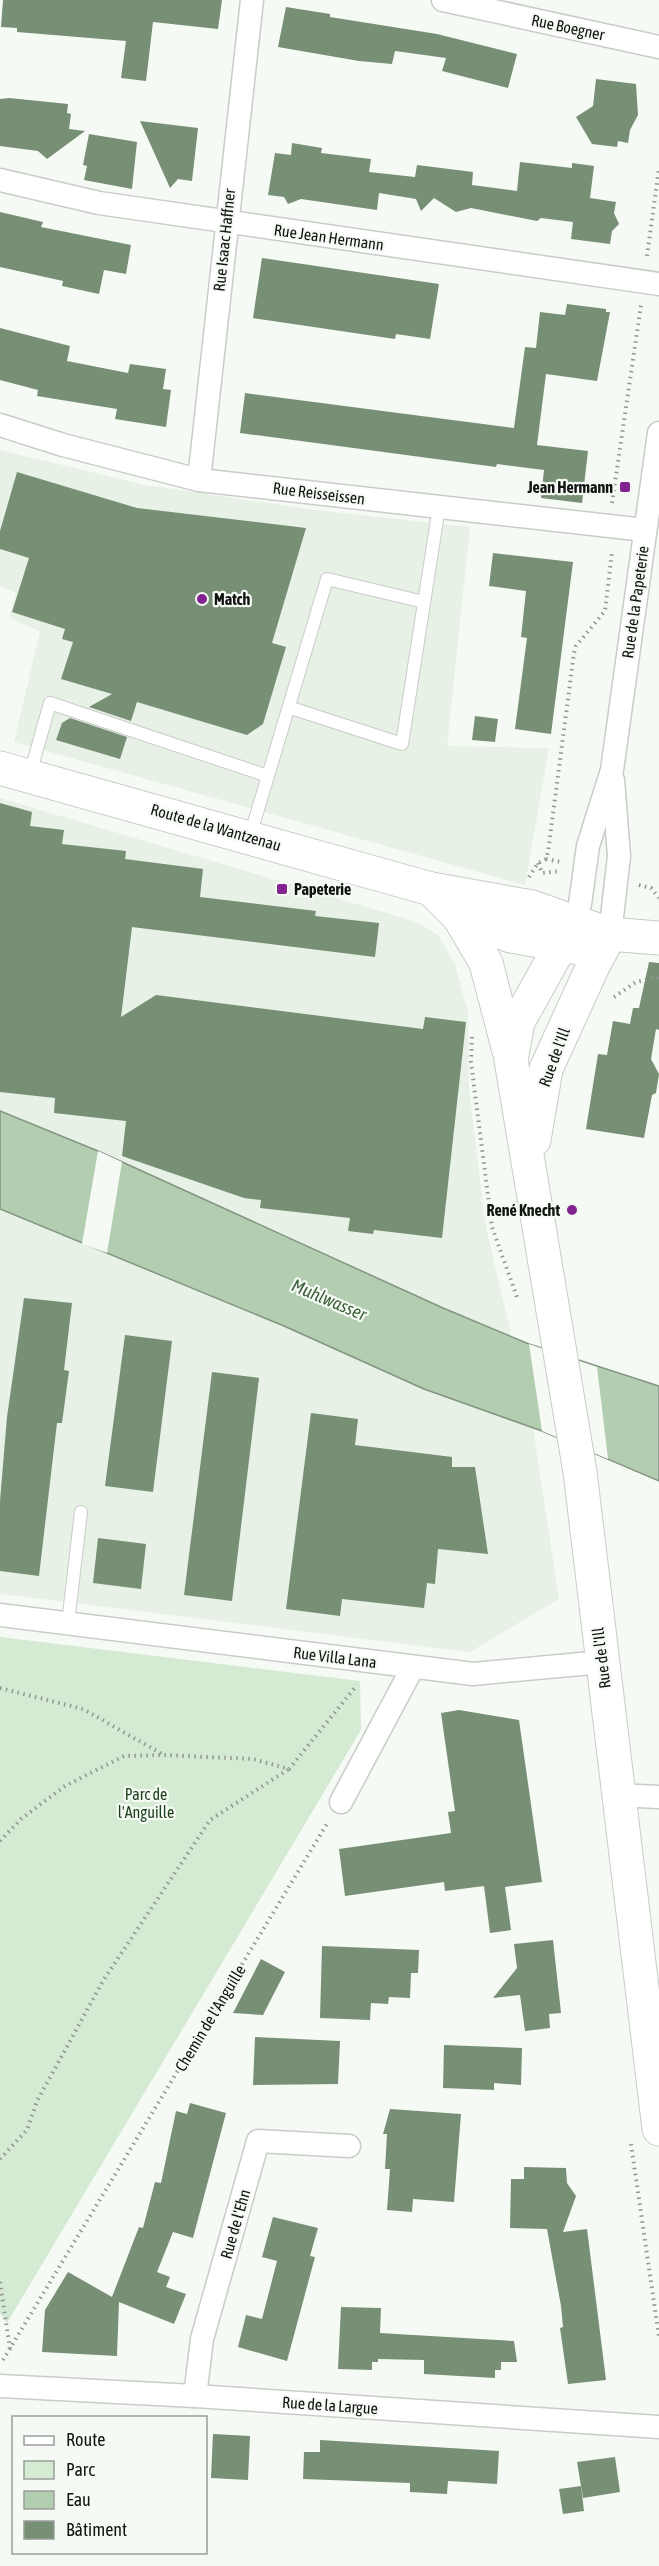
<svg xmlns="http://www.w3.org/2000/svg" width="659" height="2566" font-family="'Asap Condensed',sans-serif">
<style>
.built{fill:#e7f1e6}
.green{fill:#d4ead2}
.water{fill:#b3cdb1;stroke:#829581;stroke-width:1.5}
.pier{fill:#f6faf5}
.building{fill:#778f75}
.lines{fill:none;stroke-linecap:round;stroke-linejoin:round}
.service-casing{stroke:#c9ccc8;stroke-width:14}
.minor-casing{stroke:#c9ccc8;stroke-width:25}
.secondary-casing{stroke:#c9ccc8;stroke-width:35}
.path{stroke:#939692;stroke-width:4;stroke-dasharray:1.5 4.5;stroke-linecap:butt}
.service{stroke:#fff;stroke-width:12}
.minor{stroke:#fff;stroke-width:22}
.secondary{stroke:#fff;stroke-width:33}
.poi-dot{fill:#82248f;stroke:#f6faf5;stroke-width:2}
.labels{text-anchor:middle;stroke-width:4.5;stroke-linejoin:round;paint-order:stroke}
.street-label{font-size:16px;fill:#111311;stroke:#f6faf5}
.poi-label{font-size:16px;font-weight:bold;fill:#111311;stroke:#f6faf5;text-anchor:end}
.park-label{font-size:16px;fill:#1a3f18;stroke:#f6faf5}
.water-label{font-size:18px;font-style:italic;fill:#395f36;stroke:#f6faf5}
</style>
<rect width="100%" height="100%" fill="#f6faf5"/>
<g class="built">
<polygon points="0,450 145,485 316,510 470,527 447,746 549,748 525,885 14,742 40,631 9,618 16,593 0,587"/>
<polygon points="0,798 417,922 438,935 455,964 468,1012 469,1087 485,1223 533,1428 559,1599 470,1652 0,1594"/>
</g>
<polygon class="green" points="0,1637 360,1681 361,1730 7,2323 0,2313"/>
<polygon class="water" points="0,1111 98,1151 443,1308 529,1344 659,1386 659,1481 542,1431 424,1389 284,1326 0,1209"/>
<g class="pier">
<polygon points="98,1151 122,1162 107,1253 82,1244"/>
<polygon points="529,1344 597,1367 608,1459 542,1431"/>
</g>
<g class="building">
<polygon points="3,0 222,0 218,29 153,22 146,81 121,78 126,41 17,32 17,28 1,27"/>
<polygon points="286,7 330,14 330,17 437,34 517,54 508,88 442,71 446,58 395,51 392,64 359,61 278,47"/>
<polygon points="596,79 636,84 638,115 630,130 628,143 618,141 617,147 592,144 576,117 593,106"/>
<polygon points="9,98 68,104 67,113 71,114 69,129 85,131 47,159 38,151 0,146 0,99"/>
<polygon points="140,121 198,128 192,181 178,179 170,188"/>
<polygon points="89,134 137,142 132,189 84,180 87,166 83,165"/>
<polygon points="292,143 322,148 321,153 371,159 369,172 415,177 417,165 473,172 472,185 517,191 520,162 572,168 572,163 594,166 590,198 616,202 614,213 619,224 612,231 610,244 571,239 573,222 541,218 537,221 471,208 456,212 434,198 421,211 416,199 379,193 377,210 301,199 288,204 284,197 268,195 275,153 291,155"/>
<polygon points="0,212 43,222 41,227 131,245 126,274 104,270 99,294 62,286 63,281 0,267"/>
<polygon points="262,258 439,284 430,339 396,334 395,339 253,318"/>
<polygon points="567,304 606,309 606,312 610,312 597,381 546,374 537,445 588,451 582,503 541,498 544,470 497,464 496,467 240,433 245,393 514,428 525,347 536,348 540,312 565,315"/>
<polygon points="0,328 70,346 67,361 128,373 130,364 166,369 163,389 171,390 166,427 115,419 117,409 37,396 38,390 0,380"/>
<polygon points="17,472 137,508 306,528 272,643 286,647 263,724 247,735 137,702 131,721 89,707 112,694 61,679 73,642 62,639 65,629 12,612 29,558 0,549 0,531"/>
<polygon points="493,553 573,562 551,734 515,729 527,638 521,637 526,591 489,586"/>
<polygon points="475,716 498,719 495,742 472,740"/>
<polygon points="70,718 127,737 120,759 56,740 62,723"/>
<polygon points="0,803 32,812 30,826 64,830 62,844 126,851 125,859 203,869 200,897 316,911 315,916 379,923 375,957 132,927 121,1017 156,995 423,1029 425,1017 466,1022 442,1238 374,1230 373,1234 348,1231 350,1218 260,1208 261,1200 244,1198 122,1156 126,1121 54,1113 55,1098 0,1092"/>
<polygon points="649,962 659,963 659,1030 656,1029 651,1059 659,1074 656,1093 652,1095 644,1138 586,1129 598,1054 607,1055 613,1021 630,1024 633,1008 639,1008"/>
<polygon points="24,1298 72,1303 64,1370 69,1371 62,1423 57,1423 39,1576 0,1571 0,1501 7,1417"/>
<polygon points="125,1335 172,1341 153,1492 105,1486"/>
<polygon points="212,1372 259,1378 232,1601 184,1595"/>
<polygon points="311,1413 358,1419 355,1445 452,1457 452,1467 475,1467 488,1554 438,1549 435,1584 427,1583 424,1608 342,1599 340,1616 286,1609"/>
<polygon points="98,1538 146,1544 141,1589 93,1583"/>
<polygon points="459,1710 519,1720 542,1882 505,1887 511,1930 490,1933 484,1886 445,1891 444,1882 345,1896 339,1849 451,1833 448,1812 455,1811 441,1713"/>
<polygon points="553,1940 561,2013 549,2014 550,2028 525,2031 520,1995 493,1998 517,1968 514,1944"/>
<polygon points="322,1946 419,1950 418,1973 411,1973 410,1998 389,1997 388,2004 371,2003 370,2020 320,2018"/>
<polygon points="261,1959 285,1972 263,2015 233,2013"/>
<polygon points="255,2037 340,2041 338,2084 253,2085"/>
<polygon points="444,2045 522,2048 521,2085 494,2083 494,2090 443,2088"/>
<polygon points="190,2103 226,2113 193,2238 173,2232 157,2272 170,2277 166,2287 186,2294 174,2324 119,2302 117,2356 42,2352 45,2310 68,2272 112,2297 139,2227 143,2228 155,2182 161,2183 176,2111 187,2114"/>
<polygon points="390,2109 461,2114 454,2202 413,2199 412,2212 387,2210 390,2169 385,2169 387,2134 383,2134"/>
<polygon points="524,2167 566,2168 567,2183 576,2196 563,2232 587,2229 606,2380 568,2384 560,2328 563,2327 561,2306 547,2229 510,2228 511,2179 524,2179"/>
<polygon points="273,2217 318,2228 310,2256 315,2257 287,2361 238,2347 246,2315 262,2319 277,2261 262,2257"/>
<polygon points="341,2307 381,2308 380,2333 514,2341 517,2362 501,2362 501,2370 495,2370 495,2378 424,2374 424,2360 378,2359 378,2362 372,2362 372,2370 338,2369"/>
<polygon points="213,2434 250,2436 248,2480 211,2478"/>
<polygon points="320,2440 499,2451 497,2484 448,2481 447,2494 410,2492 410,2483 303,2479 304,2452 320,2452"/>
<polygon points="615,2457 620,2492 583,2498 577,2462"/>
<polygon points="581,2486 584,2511 563,2514 559,2489"/>
</g>
<g class="lines">
<defs>
<g id="service">
<polyline points="291,708 402,744 439,507"/>
<polyline points="30,774 50,703 268,776"/>
<polyline points="250,836 327,579 424,602"/>
<polyline points="68,1623 81,1512"/>
</g>
<g id="minor">
<polyline points="443,0 659,47"/>
<polyline points="0,180 99,203 659,284"/>
<polyline points="0,425 63,445 199,480 645,530"/>
<polyline points="199,480 252,0"/>
<polyline points="573,923 580,904 588,846 612,770 659,433"/>
<polyline points="610,934 619,856 613,780"/>
<polyline points="0,1615 473,1674 602,1662"/>
<polyline points="618,1795 659,1797"/>
<polyline points="341,1802 413,1667"/>
<polyline points="0,2386 195,2396 659,2427"/>
<polyline points="195,2396 202,2339 258,2141 349,2146"/>
</g>
<g id="secondary">
<polyline points="0,768 431,889 532,907 609,934 659,938"/>
<polyline points="431,889 459,917 511,936 579,948"/>
<polyline points="459,917 486,963 509,1051"/>
<polyline points="573,923 518,1022 511,1060 580,1472 659,2129"/>
<polyline points="534,1140 546,1069 593,966 610,934"/>
</g>
</defs>
<use href="#service" class="service-casing"/>
<use href="#minor" class="minor-casing"/>
<use href="#secondary" class="secondary-casing"/>
<g class="path">
<polyline points="647,256 659,168"/>
<polyline points="612,503 641,305"/>
<polyline points="546,859 561,862"/>
<polyline points="538,863 542,873 561,871"/>
<polyline points="529,877 538,863 546,859 548,852 574,653 576,646 605,611 612,552"/>
<polyline points="639,885 651,888 659,898"/>
<polyline points="614,997 636,982 659,977"/>
<polyline points="472,1037 471,1062 492,1227 518,1300"/>
<polyline points="0,1688 83,1709 162,1754"/>
<polyline points="0,1841 21,1819 65,1786 124,1756 164,1755 253,1759 289,1769 357,1685"/>
<polyline points="631,2144 659,2337"/>
<polyline points="0,2159 27,2130 37,2101 103,1981 210,1820 289,1769"/>
<polyline points="0,2282 10,2349"/>
<polyline points="3,2360 328,1822"/>
</g>
<use href="#service" class="service"/>
<use href="#minor" class="minor"/>
<use href="#secondary" class="secondary"/>
</g>
<g class="poi-dot">
<rect x="619" y="481" width="12" height="12" rx="3"/>
<circle cx="202" cy="599" r="6"/>
<rect x="276" y="883" width="12" height="12" rx="3"/>
<circle cx="572" cy="1210" r="6"/>
</g>
<g class="labels">
<g class="street-label">
<text transform="translate(568 27) rotate(12)" y="6">Rue Boegner</text>
<text transform="translate(329 237) rotate(8)" y="6">Rue Jean Hermann</text>
<text transform="translate(224 240) rotate(-84)" y="6">Rue Isaac Haffner</text>
<text transform="translate(319 493) rotate(7)" y="6">Rue Reisseissen</text>
<text transform="translate(635 602) rotate(-82)" y="6">Rue de la Papeterie</text>
<text transform="translate(216 827) rotate(16)" y="6">Route de la Wantzenau</text>
<text transform="translate(554 1057) rotate(-70)" y="6">Rue de l'Ill</text>
<text transform="translate(335 1657) rotate(7)" y="6">Rue Villa Lana</text>
<text transform="translate(601 1658) rotate(-97)" y="6">Rue de l'Ill</text>
<text transform="translate(210 2018) rotate(-59)" y="6">Chemin de l'Anguille</text>
<text transform="translate(235 2224) rotate(-74)" y="6">Rue de l'Ehn</text>
<text transform="translate(330 2405) rotate(4)" y="6">Rue de la Largue</text>
</g>
<g class="poi-label">
<text x="613" y="493">Jean Hermann</text>
<text x="214" y="605" text-anchor="start">Match</text>
<text x="294" y="895" text-anchor="start">Papeterie</text>
<text x="560" y="1216">René Knecht</text>
</g>
<g class="park-label">
<text x="146" y="1800">Parc de<tspan x="146" dy="18">l'Anguille</tspan></text>
</g>
<g class="water-label">
<text transform="translate(329 1300) rotate(23)" y="6">Muhlwasser</text>
</g>
</g>
<rect x="12" y="2416" width="195" height="138" fill="#f6faf5" stroke="#9a9e9a" stroke-width="1.5"/>
<rect x="24" y="2436" width="30" height="9" fill="#ffffff" stroke="#9a9e9a" stroke-width="1.5"/>
<text x="66" y="2446" font-size="18" fill="#111311">Route</text>
<rect x="24" y="2461" width="30" height="18" fill="#d4ead2" stroke="#9a9e9a" stroke-width="1.5"/>
<text x="66" y="2476" font-size="18" fill="#111311">Parc</text>
<rect x="24" y="2491" width="30" height="18" fill="#b3cdb1" stroke="#9a9e9a" stroke-width="1.5"/>
<text x="66" y="2506" font-size="18" fill="#111311">Eau</text>
<rect x="24" y="2521" width="30" height="18" fill="#778f75" stroke="#9a9e9a" stroke-width="1.5"/>
<text x="66" y="2536" font-size="18" fill="#111311">Bâtiment</text>
</svg>
